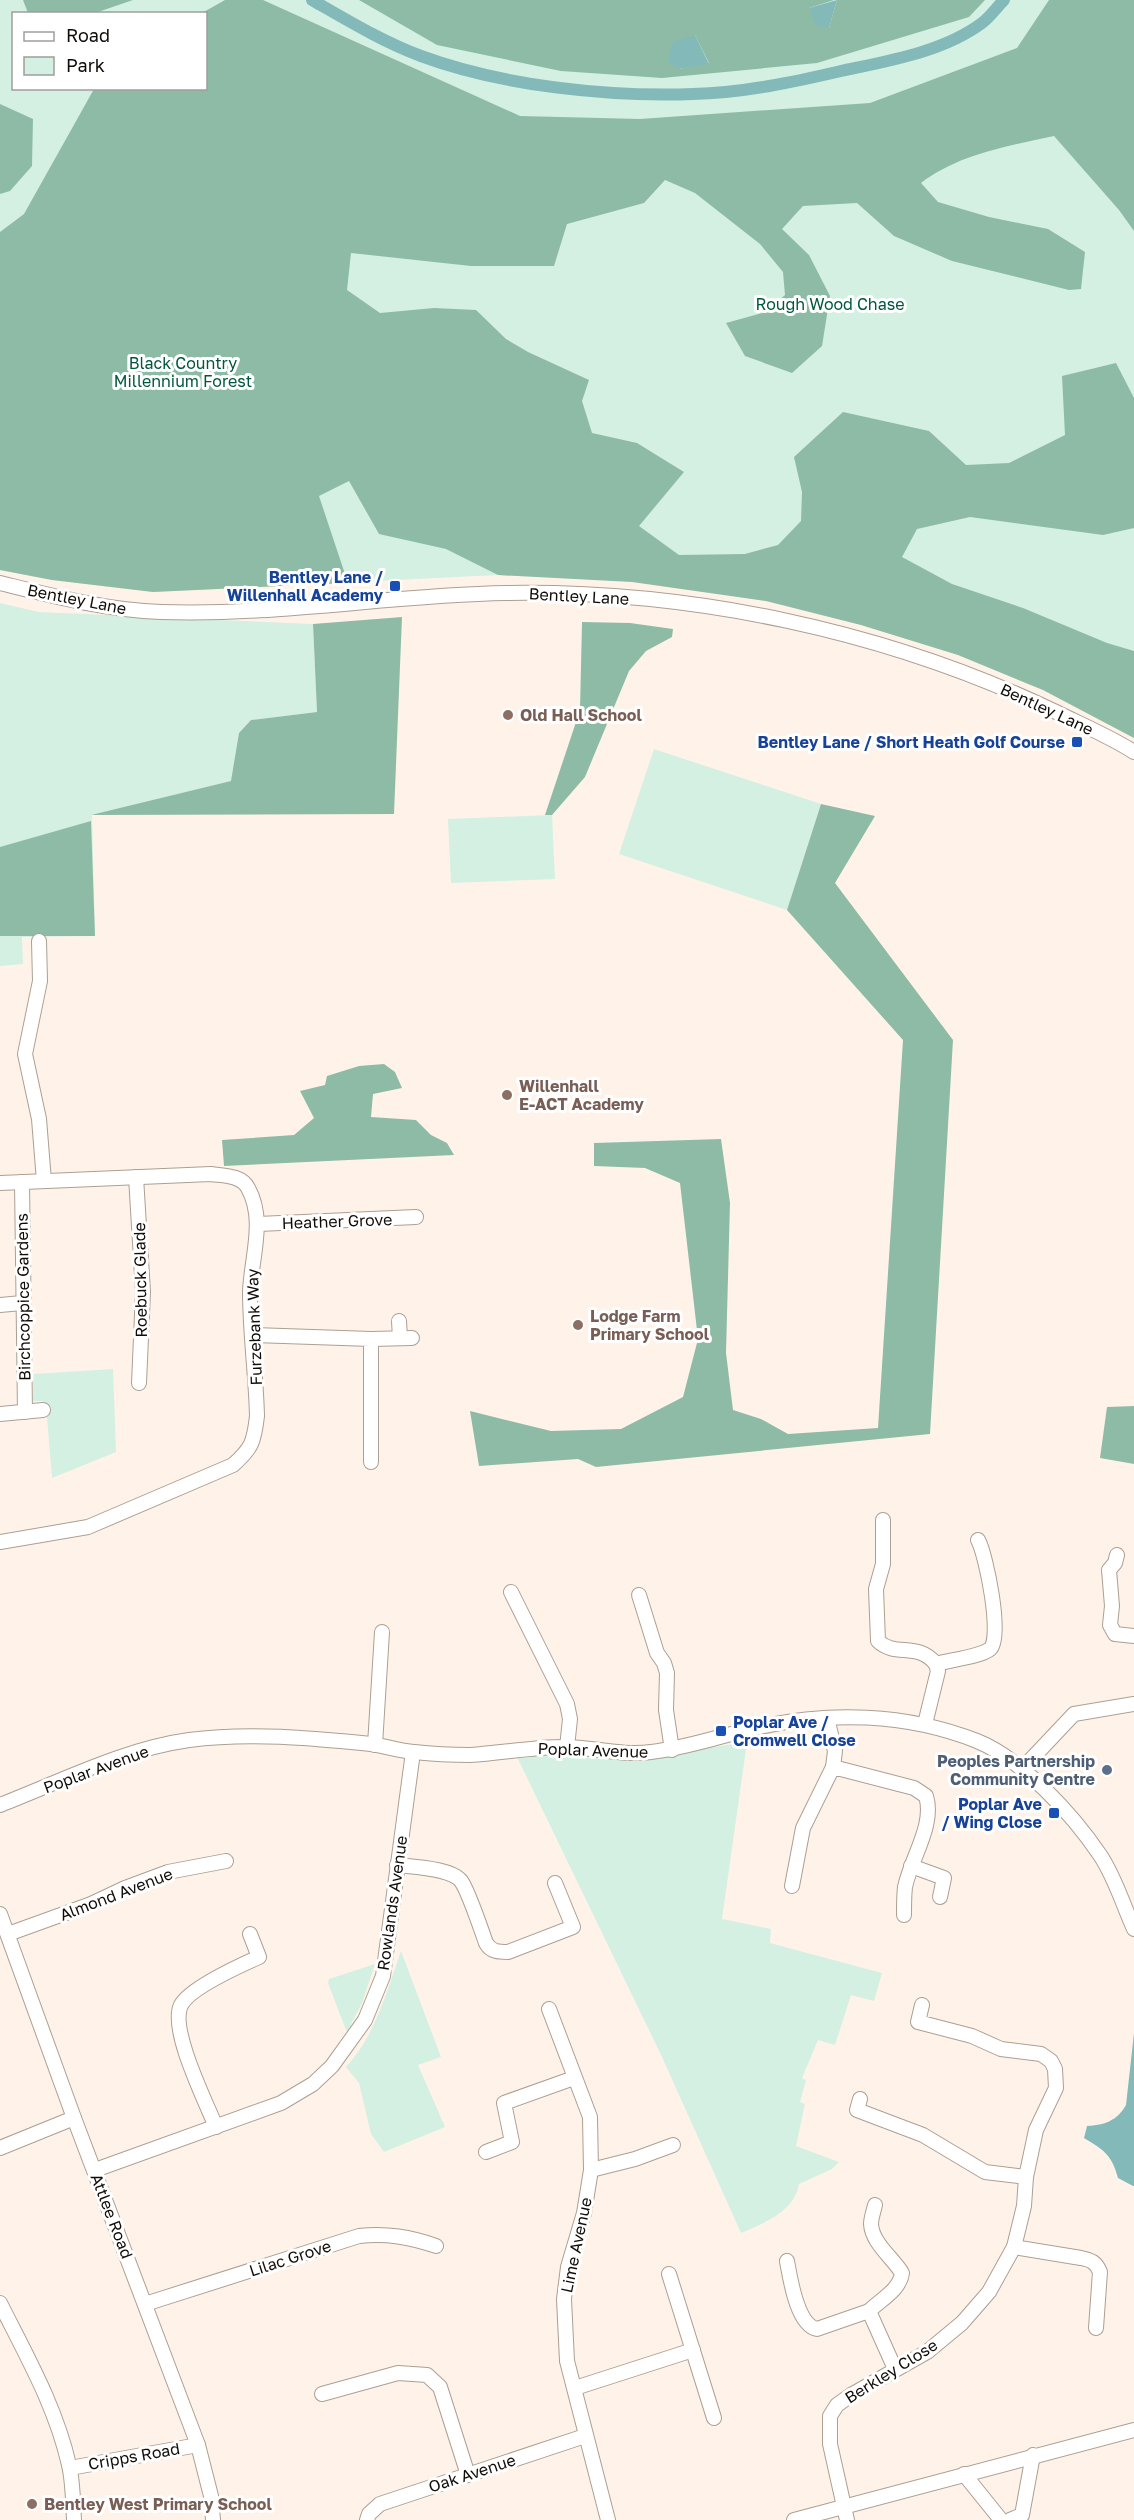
<svg xmlns="http://www.w3.org/2000/svg" width="1134" height="2520" font-family="'Golos Text',sans-serif">
<style>
.green{fill:#d3f0e2;fill-rule:evenodd}
.forest{fill:#8ebba6;fill-rule:evenodd}
.water{fill:#83b9b9}
.lines{fill:none;stroke-linecap:round;stroke-linejoin:round}
.canal{stroke:#83b9b9;stroke-width:12}
.minor-casing{stroke:#ac9f93;stroke-width:16}
.minor{stroke:#fff;stroke-width:14}
.transit-dot{fill:#1a4fb4;stroke:#fff;stroke-width:2}
.education-dot{fill:#8d6e63;stroke:#fff;stroke-width:2}
.service-dot{fill:#5c6f8a;stroke:#fff;stroke-width:2}
.labels{text-anchor:middle;stroke-width:6;stroke-linejoin:round;paint-order:stroke}
.park-label{font-size:16px;fill:#00573d;stroke:#fff}
.transit-label{font-size:16px;font-weight:bold;fill:#164399;stroke:#fff;text-anchor:end}
.street-label{font-size:16px;fill:#110c08;stroke:#fff}
.education-label{font-size:16px;font-weight:bold;fill:#785e54;stroke:#fff;text-anchor:start}
.service-label{font-size:16px;font-weight:bold;fill:#4e5e75;stroke:#fff;text-anchor:end}
</style>
<rect width="100%" height="100%" fill="#fff3e9"/>
<g class="green">
<path d="M0,0H1134V738L1043,690L958,655L861,625L766,601L647,582L498,575L153,592L52,580L0,570ZM14,14H206V88H14Z"/>
<polygon points="0,603 39,612 313,624 317,712 251,720 239,733 232,781 92,815 95,936 22,937 23,964 0,966"/>
<polygon points="654,749 821,804 787,910 619,854"/>
<polygon points="552,815 555,879 451,883 448,819"/>
<polygon points="113,1369 116,1452 52,1478 47,1417 43,1401 33,1401 33,1374"/>
<path d="M747,1742L722,1919L771,1929L770,1943L882,1973L874,2001L851,1995L835,2045L818,2040L802,2078L806,2080L800,2102L805,2104L796,2146L839,2162L832,2169L799,2184C794,2212 764,2223 741,2233L662,2057L517,1757L536,1754L636,1759Z"/>
<path d="M401,1951L441,2057L418,2065L445,2127L384,2152L371,2134L359,2083L346,2067C375,2036 387,1991 401,1951Z"/>
<polygon points="375,1964 362,2003 351,2024 351,2032 346,2030 328,1983 329,1979"/>
</g>
<g class="forest">
<polygon points="23,0 133,0 95,13 28,13"/>
<path d="M225,0H263L520,116L640,119L870,103L1017,48L1049,0H1134V231L1119,210L1054,136C1008,146 959,154 921,183L938,202L989,217L1048,229L1085,252L1081,289L1069,290L952,261L894,236L857,203L803,206L782,229L809,255L830,296L822,346L792,373L745,356L726,323L766,312L785,295L783,272L760,244L695,193L665,180L644,203L567,224L554,266H471L351,253L347,290L380,313L434,308L476,310L506,339L528,352L589,380L582,401L592,433L637,443L684,472L639,526L679,555L745,554L778,545L801,521L802,492L794,457L843,412L929,431L966,465L1009,463L1065,435L1062,376L1116,363L1134,398V528L1103,535L970,517L917,529L902,557L952,584L1023,608L1107,643L1134,651V738L1043,690L958,655L861,625L766,601L632,582L498,575L446,549L379,534L349,481L319,496L348,583L153,592L52,580L0,570V232L24,214L94,89L206,88V14L202,13Z"/>
<path d="M359,0H834L809,8L829,28L837,0H985L969,17L817,63L662,78L561,71L437,45ZM695,35L709,63L679,69Z"/>
<polygon points="0,104 33,119 32,166 10,191 0,194"/>
<polygon points="402,617 394,814 91,815 231,781 239,733 251,720 317,712 313,624"/>
<polygon points="582,622 630,623 673,629 672,637 646,651 629,671 585,777 552,815 545,815 580,710"/>
<polygon points="821,804 875,816 835,883 953,1040 930,1434 596,1467 578,1459 479,1466 470,1411 551,1431 621,1429 683,1397 698,1339 680,1183 645,1168 594,1166 594,1143 721,1139 730,1203 726,1353 733,1410 761,1419 788,1434 878,1428 903,1040 787,910"/>
<polygon points="91,821 95,936 0,936 0,847"/>
<polygon points="384,1064 395,1072 402,1088 373,1094 371,1117 416,1120 431,1135 447,1143 454,1155 224,1166 222,1140 294,1135 314,1118 300,1091 325,1085 327,1076 359,1066"/>
<polygon points="1134,1406 1134,1464 1100,1458 1107,1407"/>
</g>
<g class="water">
<polygon points="837,0 829,28 816,25 809,8"/>
<polygon points="695,35 709,64 679,69 668,61 673,42"/>
<path d="M1134,2033V2186H1133L1118,2178C1112,2155 1104,2150 1084,2138L1087,2126C1104,2125 1117,2121 1126,2105Z"/>
</g>
<g class="lines">
<path class="canal" d="M312,0C347,20 383,42 421,56C502,86 608,97 693,94C742,93 794,82 841,71C888,61 943,52 982,23C990,17 997,7 1004,0"/>
<defs>
<g id="minor">
<path d="M0,583C53,596 106,610 161,612C276,616 391,595 506,593C693,590 887,631 1056,712C1082,725 1109,736 1134,752"/>
<polyline points="39,941 40,981 25,1054 39,1119 44,1181"/>
<polyline points="136,1177 143,1292 139,1383"/>
<polyline points="22,1182 25,1412"/>
<path d="M0,1183L211,1174C224,1176 241,1175 248,1188C266,1220 251,1258 250,1292C250,1333 256,1375 257,1416C254,1442 252,1448 233,1465L88,1527L0,1542"/>
<polyline points="258,1224 416,1217"/>
<polyline points="0,1305 22,1303"/>
<polyline points="399,1321 400,1338"/>
<polyline points="254,1335 371,1339 371,1462"/>
<polyline points="371,1339 412,1338"/>
<polyline points="0,1414 43,1410"/>
<path d="M883,1520V1564L876,1589L878,1641C896,1658 917,1641 936,1664C949,1660 980,1657 990,1649C1003,1638 986,1554 978,1540"/>
<polyline points="1117,1555 1115,1563 1109,1570 1112,1606 1110,1625 1115,1634 1134,1636"/>
<polyline points="511,1592 567,1704 570,1719 567,1747"/>
<polyline points="639,1595 657,1653 664,1663 667,1673 666,1710 672,1750"/>
<polyline points="827,1718 835,1751 833,1767"/>
<polyline points="925,1724 938,1671 936,1664"/>
<polyline points="375,1745 382,1632"/>
<polyline points="1022,1769 1074,1714 1134,1704"/>
<path d="M0,1805C62,1781 124,1749 189,1740C249,1732 311,1738 371,1744C385,1746 400,1751 414,1752C432,1754 452,1755 470,1755C502,1753 532,1747 564,1747C593,1747 622,1756 651,1752C687,1748 720,1736 755,1728C829,1711 906,1713 977,1741C1022,1759 1073,1815 1100,1855C1115,1877 1123,1905 1134,1929"/>
<path d="M397,1865C412,1867 451,1868 461,1881C468,1890 481,1929 486,1943C491,1952 499,1952 508,1952L573,1927L555,1883"/>
<polyline points="911,1866 944,1878 940,1897"/>
<path d="M792,1886L803,1828L833,1767L914,1788L926,1796C935,1825 911,1858 905,1887C904,1896 904,1906 904,1915"/>
<polyline points="0,1914 74,2118 198,2445 211,2496 213,2520"/>
<polyline points="8,1934 91,1904 125,1888 168,1872 226,1861"/>
<polyline points="549,2009 590,2117 591,2170 584,2213 568,2267 564,2299 567,2361 608,2520"/>
<polyline points="860,2099 857,2110 923,2135 985,2172 1026,2177"/>
<path d="M216,2127C206,2102 169,2029 181,2005C190,1988 241,1965 259,1957L250,1934"/>
<polyline points="0,2148 74,2118"/>
<polyline points="486,2152 512,2142 504,2103 574,2078"/>
<polyline points="95,2170 281,2103 313,2084 332,2066 365,2020 383,1976 413,1752"/>
<polyline points="591,2170 635,2159 673,2145"/>
<path d="M875,2205C874,2210 871,2218 871,2224C872,2243 893,2258 902,2273C900,2290 880,2300 869,2311L895,2369"/>
<path d="M1014,2247L1081,2258C1091,2260 1096,2262 1100,2272L1096,2328"/>
<path d="M787,2261C790,2278 797,2325 817,2329L869,2311"/>
<polyline points="669,2274 714,2418"/>
<path d="M0,2303C26,2355 56,2407 69,2465C73,2482 73,2502 74,2520"/>
<path d="M145,2304L359,2236C387,2233 410,2237 436,2246"/>
<polyline points="575,2388 693,2350"/>
<polyline points="322,2394 398,2373 427,2375 440,2387 468,2475"/>
<polyline points="70,2468 198,2445"/>
<polyline points="964,2474 1001,2520"/>
<polyline points="367,2520 369,2514 380,2504 585,2436"/>
<polyline points="794,2520 1134,2430"/>
<polyline points="847,2520 830,2444 830,2416 837,2405 851,2395 927,2352 962,2323 989,2292 1014,2247 1024,2206 1026,2177 1036,2130 1056,2088 1055,2069 1051,2061 1041,2054 1001,2049 972,2036 918,2022 922,2005"/>
<polyline points="1010,2520 1022,2515 1033,2455"/>
</g>
</defs>
<use href="#minor" class="minor-casing"/>
<use href="#minor" class="minor"/>
</g>
<g class="transit-dot">
<rect x="389" y="580" width="12" height="12" rx="3"/>
<rect x="1071" y="736" width="12" height="12" rx="3"/>
<rect x="715" y="1725" width="12" height="12" rx="3"/>
<rect x="1048" y="1807" width="12" height="12" rx="3"/>
</g>
<g class="education-dot">
<circle cx="508" cy="715" r="6"/>
<circle cx="507" cy="1095" r="6"/>
<circle cx="578" cy="1325" r="6"/>
<circle cx="32" cy="2504" r="6"/>
</g>
<circle class="service-dot" cx="1107" cy="1770" r="6"/>
<g class="labels">
<g class="park-label">
<text x="830" y="310">Rough Wood Chase</text>
<text x="183" y="369">Black Country<tspan x="183" dy="18">Millennium Forest</tspan></text>
</g>
<g class="transit-label">
<text x="383" y="583">Bentley Lane /<tspan x="383" dy="18">Willenhall Academy</tspan></text>
<text x="1065" y="748">Bentley Lane / Short Heath Golf Course</text>
<text x="733" y="1728" text-anchor="start">Poplar Ave /<tspan x="733" dy="18">Cromwell Close</tspan></text>
<text x="1042" y="1810">Poplar Ave<tspan x="1042" dy="18">/ Wing Close</tspan></text>
</g>
<g class="street-label">
<text transform="translate(579 596) rotate(3)" y="6">Bentley Lane</text>
<text transform="translate(77 599) rotate(11)" y="6">Bentley Lane</text>
<text transform="translate(1047 709) rotate(25)" y="6">Bentley Lane</text>
<text transform="translate(337 1221) rotate(-2)" y="6">Heather Grove</text>
<text transform="translate(140 1280) rotate(-91)" y="6">Roebuck Glade</text>
<text transform="translate(23 1297) rotate(-91)" y="6">Birchcoppice Gardens</text>
<text transform="translate(254 1327) rotate(-92)" y="6">Furzebank Way</text>
<text transform="translate(593 1750) rotate(2)" y="6">Poplar Avenue</text>
<text transform="translate(96 1769) rotate(-20)" y="6">Poplar Avenue</text>
<text transform="translate(116 1894) rotate(-21)" y="6">Almond Avenue</text>
<text transform="translate(392 1903) rotate(-82)" y="6">Rowlands Avenue</text>
<text transform="translate(112 2216) rotate(69)" y="6">Attlee Road</text>
<text transform="translate(576 2245) rotate(-78)" y="6">Lime Avenue</text>
<text transform="translate(290 2258) rotate(-18)" y="6">Lilac Grove</text>
<text transform="translate(891 2371) rotate(-32)" y="6">Berkley Close</text>
<text transform="translate(134 2456) rotate(-10)" y="6">Cripps Road</text>
<text transform="translate(472 2473) rotate(-18)" y="6">Oak Avenue</text>
</g>
<g class="education-label">
<text x="520" y="721">Old Hall School</text>
<text x="519" y="1092">Willenhall<tspan x="519" dy="18">E-ACT Academy</tspan></text>
<text x="590" y="1322">Lodge Farm<tspan x="590" dy="18">Primary School</tspan></text>
<text x="44" y="2510">Bentley West Primary School</text>
</g>
<g class="service-label">
<text x="1095" y="1767">Peoples Partnership<tspan x="1095" dy="18">Community Centre</tspan></text>
</g>
</g>
<rect x="12" y="12" width="195" height="78" fill="#ffffff" stroke="#a09e9c" stroke-width="1.5"/>
<rect x="24" y="32" width="30" height="9" fill="#ffffff" stroke="#a09e9c" stroke-width="1.5"/>
<text x="66" y="42" font-size="18" fill="#110c08">Road</text>
<rect x="24" y="57" width="30" height="18" fill="#d3f0e2" stroke="#a09e9c" stroke-width="1.5"/>
<text x="66" y="72" font-size="18" fill="#110c08">Park</text>
</svg>
